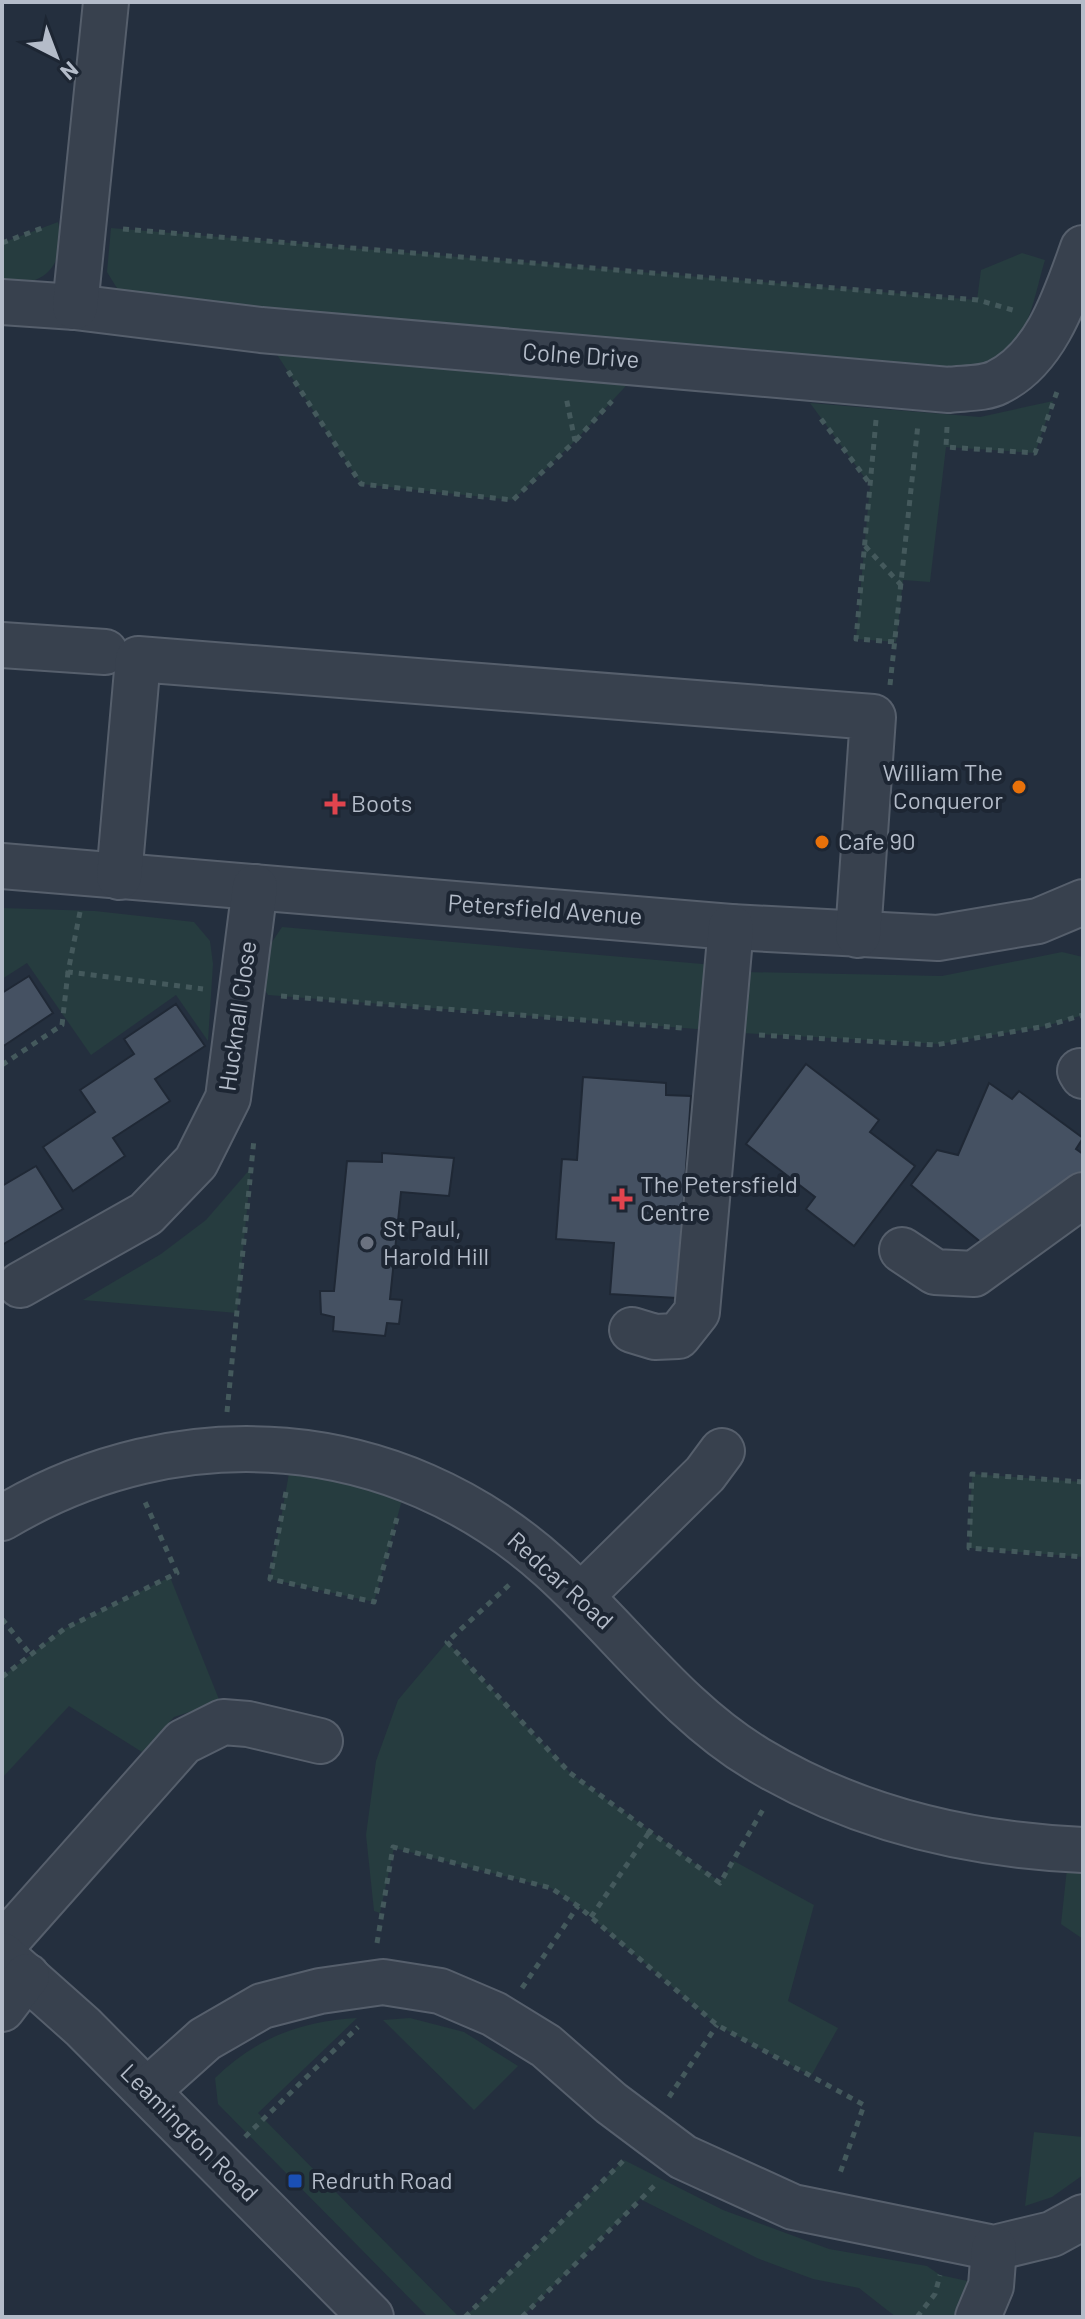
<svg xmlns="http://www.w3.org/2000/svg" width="1085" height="2319" font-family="Barlow,sans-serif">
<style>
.green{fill:#263c3f}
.building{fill:#455162;stroke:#1f2835;stroke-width:2}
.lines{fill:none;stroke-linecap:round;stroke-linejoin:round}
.minor-casing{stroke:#565f6c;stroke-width:48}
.path{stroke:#44595c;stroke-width:5;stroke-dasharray:6 6;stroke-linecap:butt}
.minor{stroke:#38414e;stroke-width:44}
.food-dot{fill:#e8710a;stroke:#1d2633;stroke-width:3}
.health-dot{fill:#e0444e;stroke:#1d2633;stroke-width:3}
.worship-dot{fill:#6b7280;stroke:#1d2633;stroke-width:3}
.transit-dot{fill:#1a4fb4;stroke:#1d2633;stroke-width:3}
.labels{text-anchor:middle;stroke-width:8;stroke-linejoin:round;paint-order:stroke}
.street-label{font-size:24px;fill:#b4bcc9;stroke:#1d2633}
.poi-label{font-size:24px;fill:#b4bcc9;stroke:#1d2633;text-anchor:start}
</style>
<rect width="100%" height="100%" fill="#242f3e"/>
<g class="green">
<path d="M58,222C64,245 58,272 35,280L33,290L2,287V243Z"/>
<path d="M111,228L977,300L981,270L1022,253L1045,260C1035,292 1029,342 997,361C983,369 963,367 947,368L123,298L107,272Z"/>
<polygon points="261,330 649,361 575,441 513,500 361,484"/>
<polygon points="1053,401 1035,453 946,447 930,582 903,580 896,642 856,639 870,485 810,403 980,417"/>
<polygon points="2,908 95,911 194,922 210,941 213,964 208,1041 176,995 91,1055 27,963 2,979"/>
<polygon points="282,927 714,965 709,1030 268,995 259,981 264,954"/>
<polygon points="1062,952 1083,957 1083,1015 1046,1026 939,1044 741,1033 745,972 942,976"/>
<polygon points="251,1168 237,1313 83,1300 161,1254 206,1220"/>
<polygon points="293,1451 408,1478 374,1602 270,1579"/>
<polygon points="972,1474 1083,1482 1083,1557 969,1548"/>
<polygon points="170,1577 220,1702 174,1717 142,1752 69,1706 2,1778 2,1677 64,1629"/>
<polygon points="447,1642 570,1773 720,1882 734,1861 814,1905 788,2001 838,2028 811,2076 717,2025 578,1906 551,1888 394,1848 380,1913 374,1911 366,1835 376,1761 398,1700"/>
<polygon points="1069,1850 1083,1850 1083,1939 1061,1924"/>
<path d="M357,2018L258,2113L459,2317H428L218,2104L215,2078C256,2038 301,2021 357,2018Z"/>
<polygon points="410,2018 464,2032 518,2066 474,2110 383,2020"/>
<polygon points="1034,2132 1083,2137 1083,2175 1052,2197 1025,2206"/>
<polygon points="624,2160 723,2210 829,2249 927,2266 940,2275 972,2282 958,2317 896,2317 859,2288 813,2279 757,2258 640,2199 522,2317 465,2317"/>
</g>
<g class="building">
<polygon points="29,976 53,1013 2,1047 2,993"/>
<polygon points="176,1004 205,1046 155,1079 170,1101 113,1138 125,1156 73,1191 43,1147 95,1112 80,1090 134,1054 124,1039"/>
<polygon points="806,1064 879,1120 870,1132 915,1166 854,1246 806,1209 815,1197 746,1144"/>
<polygon points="583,1077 666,1083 666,1095 691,1096 677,1298 610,1294 614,1243 556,1239 562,1159 577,1160"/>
<polygon points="989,1083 1012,1099 1019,1091 1083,1138 1076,1149 1083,1154 1083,1180 983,1244 911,1185 937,1150 958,1155"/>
<polygon points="382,1153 454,1158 449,1196 401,1192 390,1299 402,1300 399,1324 387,1323 385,1336 333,1331 334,1317 321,1314 320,1291 334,1291 347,1161 382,1162"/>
<polygon points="36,1166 63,1209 2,1245 2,1186"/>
</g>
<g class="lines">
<defs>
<g id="minor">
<path d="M2,302L75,307L261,330L949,390C963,388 985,389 998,382C1047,358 1066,295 1083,248"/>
<polyline points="75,307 106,2"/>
<polyline points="2,645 105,652"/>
<polyline points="2,866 731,927 938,938 1038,921 1083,902"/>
<polyline points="119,877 138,659 873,717 858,935"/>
<polyline points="1080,1071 1083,1076"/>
<polyline points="902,1250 935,1272 974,1274 1083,1195"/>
<polyline points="20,1285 146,1214 196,1162 228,1098 255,887"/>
<polyline points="632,1330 655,1337 678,1336 697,1312 731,927"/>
<path d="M2,1518C180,1412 396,1428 551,1568C620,1630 677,1711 757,1759C857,1819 967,1845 1083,1850"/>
<polyline points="581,1596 705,1474 722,1451"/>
<polyline points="2,1946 183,1742 223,1722 248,1724 320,1741"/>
<polyline points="2,1955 83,2027 371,2317"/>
<polyline points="2,2009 27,1976"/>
<polyline points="148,2090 205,2039 262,2006 320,1991 383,1982 440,1991 494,2014 546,2046 611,2103 683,2157 793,2207 994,2248 1052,2234 1083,2217"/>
<polyline points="978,2317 991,2286 994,2248"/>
</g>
</defs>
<use href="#minor" class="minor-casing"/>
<g class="path">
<polyline points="123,229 978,300 1016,311"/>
<polyline points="2,243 42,228"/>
<polyline points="288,371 361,484 513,500 575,441 566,397"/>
<polyline points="821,419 870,484"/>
<polyline points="876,420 856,639 896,642"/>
<polyline points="947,427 946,447 1035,453 1058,389"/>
<polyline points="576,440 612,401"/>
<polyline points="865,546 901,585"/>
<polyline points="890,685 918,424"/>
<polyline points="80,912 68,972 203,989"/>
<polyline points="281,996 682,1028"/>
<polyline points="759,1035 935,1045 1046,1026 1083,1015"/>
<polyline points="2,1065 62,1025 68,972"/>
<polyline points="227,1412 254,1139"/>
<polyline points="1083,1482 972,1474 969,1548 1083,1557"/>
<polyline points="286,1492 270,1579 374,1602 397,1518"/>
<polyline points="509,1585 447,1642 570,1773 720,1883 765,1806"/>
<polyline points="2,1619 30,1654"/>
<polyline points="2,1677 64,1629 177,1573 145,1502"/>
<polyline points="591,1917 650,1831"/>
<polyline points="377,1943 393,1847 551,1888 578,1906 717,2025 864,2105 839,2176"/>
<polyline points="522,1988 578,1906"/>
<polyline points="669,2097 717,2025"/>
<polyline points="245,2137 358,2027"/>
<polyline points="465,2317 623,2161"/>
<polyline points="522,2317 654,2186"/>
<polyline points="917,2317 935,2294 940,2275"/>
</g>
<use href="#minor" class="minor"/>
</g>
<g class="food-dot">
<circle cx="1019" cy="787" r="8"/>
<circle cx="822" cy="842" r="8"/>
</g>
<g class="health-dot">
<path d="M331 792h8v8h8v8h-8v8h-8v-8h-8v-8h8z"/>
<path d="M618 1187h8v8h8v8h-8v8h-8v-8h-8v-8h8z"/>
</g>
<circle class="worship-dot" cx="367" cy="1243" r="8"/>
<rect class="transit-dot" x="287" y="2173" width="16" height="16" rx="4"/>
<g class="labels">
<g class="street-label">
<text transform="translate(581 356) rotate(4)" y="8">Colne Drive</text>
<text transform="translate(545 910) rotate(4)" y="8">Petersfield Avenue</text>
<text transform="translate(238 1016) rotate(-82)" y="8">Hucknall Close</text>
<text transform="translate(560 1581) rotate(42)" y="8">Redcar Road</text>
<text transform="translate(189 2133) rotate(45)" y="8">Leamington Road</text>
</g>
<g class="poi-label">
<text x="1003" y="781" text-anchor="end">William The<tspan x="1003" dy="28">Conqueror</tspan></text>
<text x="351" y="812">Boots</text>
<text x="838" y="850">Cafe 90</text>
<text x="640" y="1193">The Petersfield<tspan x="640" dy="28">Centre</tspan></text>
<text x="383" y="1237">St Paul,<tspan x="383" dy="28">Harold Hill</tspan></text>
<text x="311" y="2189">Redruth Road</text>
</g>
</g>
<rect width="1085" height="2319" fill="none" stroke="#b4bcc9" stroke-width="8"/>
<g transform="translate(56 56) rotate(138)" stroke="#1d2633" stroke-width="6" paint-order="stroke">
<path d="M0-6L14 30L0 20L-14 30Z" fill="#b4bcc9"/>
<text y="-12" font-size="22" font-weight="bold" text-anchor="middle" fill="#b4bcc9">N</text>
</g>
</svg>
